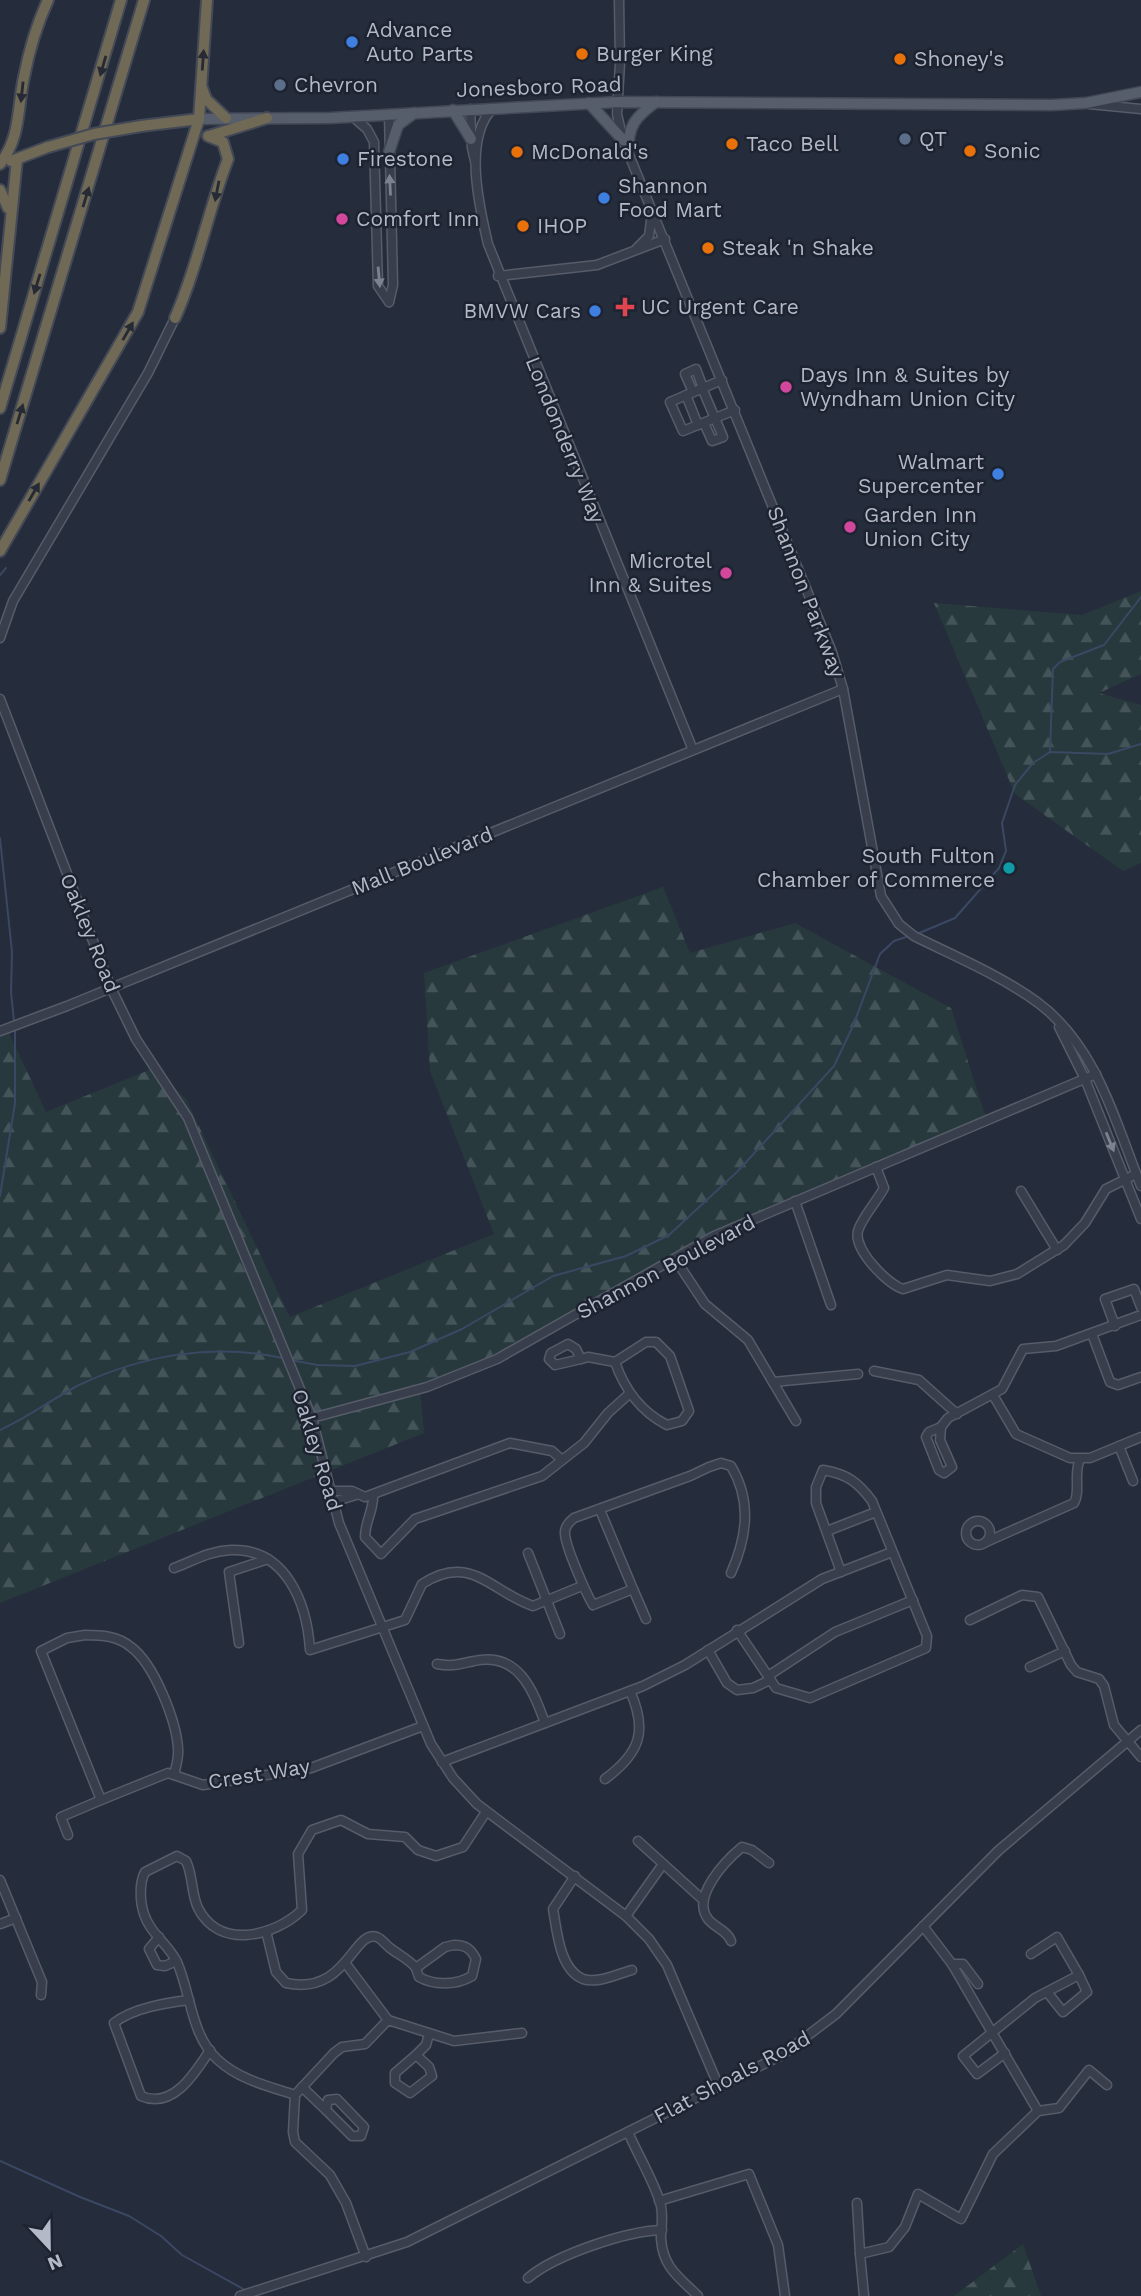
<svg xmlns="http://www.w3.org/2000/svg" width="1141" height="2296" font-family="'Work Sans',sans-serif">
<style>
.forest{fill:url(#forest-firs)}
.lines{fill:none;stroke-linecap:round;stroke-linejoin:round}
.stream{stroke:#3b4863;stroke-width:2}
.minor-casing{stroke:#565c69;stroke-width:11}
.major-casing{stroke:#414754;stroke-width:13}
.highway-casing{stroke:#434956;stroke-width:14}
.minor{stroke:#383e4b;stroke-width:8}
.major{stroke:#565d6b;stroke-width:10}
.highway{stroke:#706956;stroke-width:10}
.highway-bridge-casing{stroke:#434956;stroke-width:14;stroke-linecap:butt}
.highway-bridge{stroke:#706956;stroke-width:10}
.oneway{fill:#252a34}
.oneway2{fill:#7c828f}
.shop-dot{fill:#3f7fe0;stroke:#1d2330;stroke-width:2.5}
.food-dot{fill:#e8710a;stroke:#1d2330;stroke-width:2.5}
.service-dot{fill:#5c6f8a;stroke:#1d2330;stroke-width:2.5}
.hotel-dot{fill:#d1479c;stroke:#1d2330;stroke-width:2.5}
.health-dot{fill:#e0444e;stroke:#1d2330;stroke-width:2.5}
.culture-dot{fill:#0f9aa8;stroke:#1d2330;stroke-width:2.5}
.labels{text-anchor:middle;stroke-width:5;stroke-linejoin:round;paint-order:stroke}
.poi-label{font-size:21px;fill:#b4b9c7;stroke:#1d2330;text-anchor:start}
.street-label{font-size:21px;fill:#b4b9c7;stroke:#1d2330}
</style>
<defs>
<pattern id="forest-firs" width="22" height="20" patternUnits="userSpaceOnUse" patternTransform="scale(1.75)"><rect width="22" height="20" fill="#27393d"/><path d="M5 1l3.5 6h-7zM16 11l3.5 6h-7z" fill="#445458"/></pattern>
</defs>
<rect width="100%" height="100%" fill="#252c3b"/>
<g class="forest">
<polygon points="1141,591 1141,674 1099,693 1141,705 1141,863 1123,871 1015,794 934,603 1082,615"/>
<polygon points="663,887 690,953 795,923 951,1008 985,1115 667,1258 540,1332 420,1390 424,1433 0,1603 0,1037 9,1033 46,1112 154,1068 186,1099 290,1317 494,1234 430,1071 424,973"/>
<polygon points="1023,2244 1041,2296 954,2296"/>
</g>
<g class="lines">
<g class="stream">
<polyline points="0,575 6,568"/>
<polyline points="1050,751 1053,669 1060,662 1104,645 1141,597"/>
<polyline points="0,838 12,952 11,992 14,1021"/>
<polyline points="917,934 955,918 999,868 1006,851 1002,823 1015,785 1033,763 1050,752 1108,754 1141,744"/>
<polyline points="0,1196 15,1103 15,1030"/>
<polyline points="291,1360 317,1365 355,1366 410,1352 462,1329 553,1276 626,1256 669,1235 738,1171 834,1066 853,1026 880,954 894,941 909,936"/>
<path d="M0,1430C27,1418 52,1399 79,1385C143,1355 213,1343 282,1358"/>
<polyline points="0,2161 80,2197 129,2216 161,2236 182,2255 245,2290"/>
</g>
<defs>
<g id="minor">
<path d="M619,0L620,63L617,114L623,140L832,652L843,689L881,896L899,924L914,936C954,956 1000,975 1037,1002C1096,1045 1115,1121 1141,1186"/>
<polyline points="1089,104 1141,109"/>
<path d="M493,108C463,138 479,206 488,244L693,750"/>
<polyline points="470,109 472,148 475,161"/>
<polyline points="389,114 393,285 389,302"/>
<polyline points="352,116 367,129 374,142 378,286 389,302"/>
<polyline points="637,248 649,236 652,213"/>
<polyline points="498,276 597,265 665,239"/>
<polyline points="722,380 670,402 683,431 735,410"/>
<polyline points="702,388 723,437 712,441 704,423"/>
<polyline points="693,392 685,374 696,369 703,388"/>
<polyline points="686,395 698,425"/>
<polyline points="0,638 13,601 148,373 175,318"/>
<polyline points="0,699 111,988 136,1039 188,1118 312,1418 339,1523 431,1744 453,1778 477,1804 626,1916 649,1939 667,1965 719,2087"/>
<polyline points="1059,1027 1085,1079 1141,1219"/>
<polyline points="0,1031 67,1006 843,689"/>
<path d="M876,1167L884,1188C877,1201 861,1219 858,1231C853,1249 887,1284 903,1289L947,1275L990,1281L1017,1274L1064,1245L1085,1223L1106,1189L1136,1174"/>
<polyline points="1021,1191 1057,1250"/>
<polyline points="795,1201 831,1305"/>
<polyline points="675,1259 705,1304 748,1340 796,1421"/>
<polyline points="1115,1326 1105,1299 1134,1289 1141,1307"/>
<polyline points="1092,1334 1110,1382 1118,1385 1141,1377"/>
<path d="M646,1342H656L670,1356L689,1411L682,1421L667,1425C641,1412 624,1388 615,1362Z"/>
<polygon points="568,1344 576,1349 581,1359 555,1365 549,1359 551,1353"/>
<polyline points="581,1359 588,1357 615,1362"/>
<polyline points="874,1371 919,1380 957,1414"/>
<polyline points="773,1382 858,1374"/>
<polyline points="993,1395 1016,1434 1070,1458 1090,1458 1141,1437"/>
<polyline points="312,1418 427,1387 497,1359 714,1236 1096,1074"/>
<polyline points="941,1427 948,1418 1002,1389 1023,1349 1056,1346 1141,1315"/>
<polygon points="941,1427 940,1440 952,1467 944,1473 939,1470 926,1437 929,1432"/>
<polyline points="1119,1446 1133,1481"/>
<polyline points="331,1491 352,1491 365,1497 510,1443 552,1451 561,1459"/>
<path d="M373,1495C374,1510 365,1521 365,1537L381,1554L415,1519L542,1476L584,1443L608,1413L629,1394"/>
<polyline points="333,1502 356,1495"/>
<path d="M600,1510L633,1589L593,1605C586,1593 564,1544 565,1532C565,1526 569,1522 574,1518L690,1476L709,1467L721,1463L731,1466C752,1501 747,1537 731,1573"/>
<circle cx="978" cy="1533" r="12"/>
<polyline points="827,1531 876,1512"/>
<path d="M986,1542L1074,1503C1081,1491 1073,1474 1080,1459"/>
<polyline points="528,1553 560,1634"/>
<path d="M174,1568C193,1561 209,1551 231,1550C286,1548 307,1603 310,1650L405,1620L422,1584C471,1552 491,1592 533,1606L582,1586"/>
<polyline points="633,1589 646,1619"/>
<polyline points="970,1620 1022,1595 1038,1597 1071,1665 1077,1672 1099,1679 1104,1686 1114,1725 1141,1757"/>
<path d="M737,1630L776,1688L810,1698L926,1648L927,1636L872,1501C858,1482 847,1474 823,1470L816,1487V1503L841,1572"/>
<path d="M85,1635C102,1635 118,1636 131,1647C154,1664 176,1720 178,1748C179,1758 176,1766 174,1775L168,1773L101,1800L41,1651L67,1638Z"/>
<polyline points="239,1643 229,1572 268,1559"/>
<polyline points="708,1650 727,1683 737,1690 753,1688 770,1680"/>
<path d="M437,1664C453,1667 459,1664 474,1661C518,1651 533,1690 545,1723"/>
<polyline points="1030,1667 1065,1651"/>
<polyline points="768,1676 835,1632 913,1600"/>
<polyline points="442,1762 643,1686 685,1665 822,1579 892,1552"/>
<polyline points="174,1775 203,1785 311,1768 423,1726"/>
<path d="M605,1779C640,1753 648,1731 630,1691"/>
<polyline points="68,1835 61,1817 101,1800"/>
<polyline points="638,1841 702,1899"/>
<path d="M575,1876L553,1909C557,1930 559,1969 583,1979C597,1984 618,1974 632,1970"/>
<polyline points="0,1880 42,1982 41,1995"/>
<polyline points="626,1916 663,1864"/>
<polyline points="0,1924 16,1918"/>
<path d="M266,1931L276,1972L286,1983C347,1996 353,1929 377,1937C382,1939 386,1945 390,1948C399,1955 410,1960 416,1968"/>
<polyline points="159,1937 149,1949 157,1965 165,1966 176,1961"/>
<path d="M731,1941C727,1930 715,1928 708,1919C691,1897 725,1861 742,1847L752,1850L769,1863"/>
<path d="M454,1945C466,1945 471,1949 476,1959L472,1976C457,1985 435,1986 419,1977L416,1968L445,1947Z"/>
<polyline points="346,1964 388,2020"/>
<polyline points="952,1964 963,1964 978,1984"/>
<polyline points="1047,1992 1063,2012 1087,1992 1079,1975"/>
<path d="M189,2000C165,2003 133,2008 114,2023L141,2096C173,2110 195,2073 210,2050"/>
<polyline points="1005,2053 977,2074 963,2056 1035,1998 1079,1975 1057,1937 1031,1954"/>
<polygon points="416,2055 429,2067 432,2076 410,2093 395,2083 395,2073"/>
<polyline points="416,2055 426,2045 429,2034"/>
<polyline points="302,2087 326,2110"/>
<path d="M295,2095C268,2086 240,2080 218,2060C191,2036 191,1994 177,1962C168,1944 150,1933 144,1914C140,1902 139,1883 145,1872L177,1856L186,1861C193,1875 191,1893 198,1908C219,1950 274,1937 302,1910L298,1854L312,1830L341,1820L368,1834L405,1837L418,1850L436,1856L463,1847L486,1812"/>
<polygon points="337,2099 364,2127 361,2136 352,2136 326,2110 328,2100"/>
<polyline points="1038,2111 1059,2108 1089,2070 1107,2085"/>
<path d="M628,2132C638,2155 652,2178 660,2202C664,2215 661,2226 661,2239C663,2268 680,2278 698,2296"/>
<polyline points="659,2201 749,2174 778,2245 785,2296"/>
<polyline points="857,2203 860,2254"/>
<polyline points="366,2257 346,2203 330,2175 295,2142 293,2132 295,2095 334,2053 342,2047 365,2044 388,2020 454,2041 522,2033"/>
<path d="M528,2278C555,2255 626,2231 662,2230"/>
<polyline points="240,2296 407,2242 782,2055 836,2014 999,1850 1141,1730"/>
<polyline points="864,2296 860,2254 889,2247 905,2227 918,2194 961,2219 993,2154 1038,2111 952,1964 923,1926"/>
</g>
<g id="major">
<polyline points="589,103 623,140"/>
<polyline points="453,110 471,139"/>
<polyline points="199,119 330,118 618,102 1052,105 1086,103 1141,92"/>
<polyline points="389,152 398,125 414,113"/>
<path d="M628,152C628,126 635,117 656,102"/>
</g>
<g id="highway">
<polyline points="202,88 206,99 226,118"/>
<polyline points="141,126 199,119"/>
<polyline points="209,136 267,118"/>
<polyline points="11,161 48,147"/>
<path d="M0,164C21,137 17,109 24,77C29,51 37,24 48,0"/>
<polyline points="0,190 8,208"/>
<path d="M175,318C198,266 208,211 228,159L223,142L208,136"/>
<polyline points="0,328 17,159"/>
<polyline points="0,408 121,0"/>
<polyline points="0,480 144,0"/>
<polyline points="0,551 138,312 199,119 207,0"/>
</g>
</defs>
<use href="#minor" class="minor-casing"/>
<use href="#major" class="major-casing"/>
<use href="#highway" class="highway-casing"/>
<use href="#minor" class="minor"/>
<use href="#major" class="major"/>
<use href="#highway" class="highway"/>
<defs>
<polyline id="highway-bridge" points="48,147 94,134 141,126"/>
</defs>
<use href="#highway-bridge" class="highway-bridge-casing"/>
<use href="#highway-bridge" class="highway-bridge"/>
</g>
<defs><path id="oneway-solid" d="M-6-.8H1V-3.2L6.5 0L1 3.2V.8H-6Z" transform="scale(1.75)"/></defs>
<g class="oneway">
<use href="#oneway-solid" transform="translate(203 60) rotate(-86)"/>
<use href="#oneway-solid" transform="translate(103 66) rotate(106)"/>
<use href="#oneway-solid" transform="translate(22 92) rotate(96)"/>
<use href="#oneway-solid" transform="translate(217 191) rotate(101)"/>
<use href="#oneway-solid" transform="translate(86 197) rotate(-73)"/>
<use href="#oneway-solid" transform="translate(37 284) rotate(107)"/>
<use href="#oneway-solid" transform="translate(128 331) rotate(-60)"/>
<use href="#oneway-solid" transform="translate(20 414) rotate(-73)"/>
<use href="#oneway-solid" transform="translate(34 492) rotate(-60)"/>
</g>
<g class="oneway2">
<use href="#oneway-solid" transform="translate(390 185) rotate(-93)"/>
<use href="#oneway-solid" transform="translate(379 277) rotate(85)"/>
<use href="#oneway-solid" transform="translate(1110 1142) rotate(68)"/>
</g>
<g class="shop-dot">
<circle cx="352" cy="42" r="7"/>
<circle cx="343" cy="159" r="7"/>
<circle cx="604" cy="198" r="7"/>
<circle cx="595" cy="311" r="7"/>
<circle cx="998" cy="474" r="7"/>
</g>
<g class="food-dot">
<circle cx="582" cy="54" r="7"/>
<circle cx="900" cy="59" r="7"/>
<circle cx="732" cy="144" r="7"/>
<circle cx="970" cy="151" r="7"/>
<circle cx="517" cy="152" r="7"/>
<circle cx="523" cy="226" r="7"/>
<circle cx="708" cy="248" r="7"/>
</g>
<g class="service-dot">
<circle cx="280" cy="85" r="7"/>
<circle cx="905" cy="139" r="7"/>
</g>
<g class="hotel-dot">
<circle cx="342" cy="219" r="7"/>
<circle cx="786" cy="387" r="7"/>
<circle cx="850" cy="527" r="7"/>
<circle cx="726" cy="573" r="7"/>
</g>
<path class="health-dot" d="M621.5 296.5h7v7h7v7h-7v7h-7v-7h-7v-7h7z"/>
<circle class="culture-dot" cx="1009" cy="868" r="7"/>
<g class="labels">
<g class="poi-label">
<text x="366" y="37">Advance<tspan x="366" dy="24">Auto Parts</tspan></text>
<text x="596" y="61">Burger King</text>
<text x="914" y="66">Shoney's</text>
<text x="294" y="92">Chevron</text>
<text x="919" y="146">QT</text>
<text x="746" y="151">Taco Bell</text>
<text x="984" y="158">Sonic</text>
<text x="531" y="159">McDonald's</text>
<text x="357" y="166">Firestone</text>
<text x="618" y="193">Shannon<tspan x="618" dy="24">Food Mart</tspan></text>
<text x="356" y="226">Comfort Inn</text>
<text x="537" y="233">IHOP</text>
<text x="722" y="255">Steak 'n Shake</text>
<text x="641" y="314">UC Urgent Care</text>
<text x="581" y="318" text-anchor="end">BMVW Cars</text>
<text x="800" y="382">Days Inn &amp; Suites by<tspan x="800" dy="24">Wyndham Union City</tspan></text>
<text x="984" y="469" text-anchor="end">Walmart<tspan x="984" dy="24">Supercenter</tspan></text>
<text x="864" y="522">Garden Inn<tspan x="864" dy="24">Union City</tspan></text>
<text x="712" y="568" text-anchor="end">Microtel<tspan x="712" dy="24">Inn &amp; Suites</tspan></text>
<text x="995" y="863" text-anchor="end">South Fulton<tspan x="995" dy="24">Chamber of Commerce</tspan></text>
</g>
<g class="street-label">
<text transform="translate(539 87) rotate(-2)" y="7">Jonesboro Road</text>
<text transform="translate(565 440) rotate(68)" y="7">Londonderry Way</text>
<text transform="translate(806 592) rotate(69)" y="7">Shannon Parkway</text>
<text transform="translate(422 861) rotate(-22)" y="7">Mall Boulevard</text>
<text transform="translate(90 933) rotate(68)" y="7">Oakley Road</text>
<text transform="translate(666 1267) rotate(-28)" y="7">Shannon Boulevard</text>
<text transform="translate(317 1450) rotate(73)" y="7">Oakley Road</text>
<text transform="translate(259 1774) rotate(-9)" y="7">Crest Way</text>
<text transform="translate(732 2077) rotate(-28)" y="7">Flat Shoals Road</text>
</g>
</g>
<g transform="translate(49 2247) rotate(158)" stroke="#1d2330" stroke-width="5" paint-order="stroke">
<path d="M0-5L12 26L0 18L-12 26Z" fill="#b4b9c7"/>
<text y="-10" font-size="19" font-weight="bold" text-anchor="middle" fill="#b4b9c7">N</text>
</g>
</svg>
